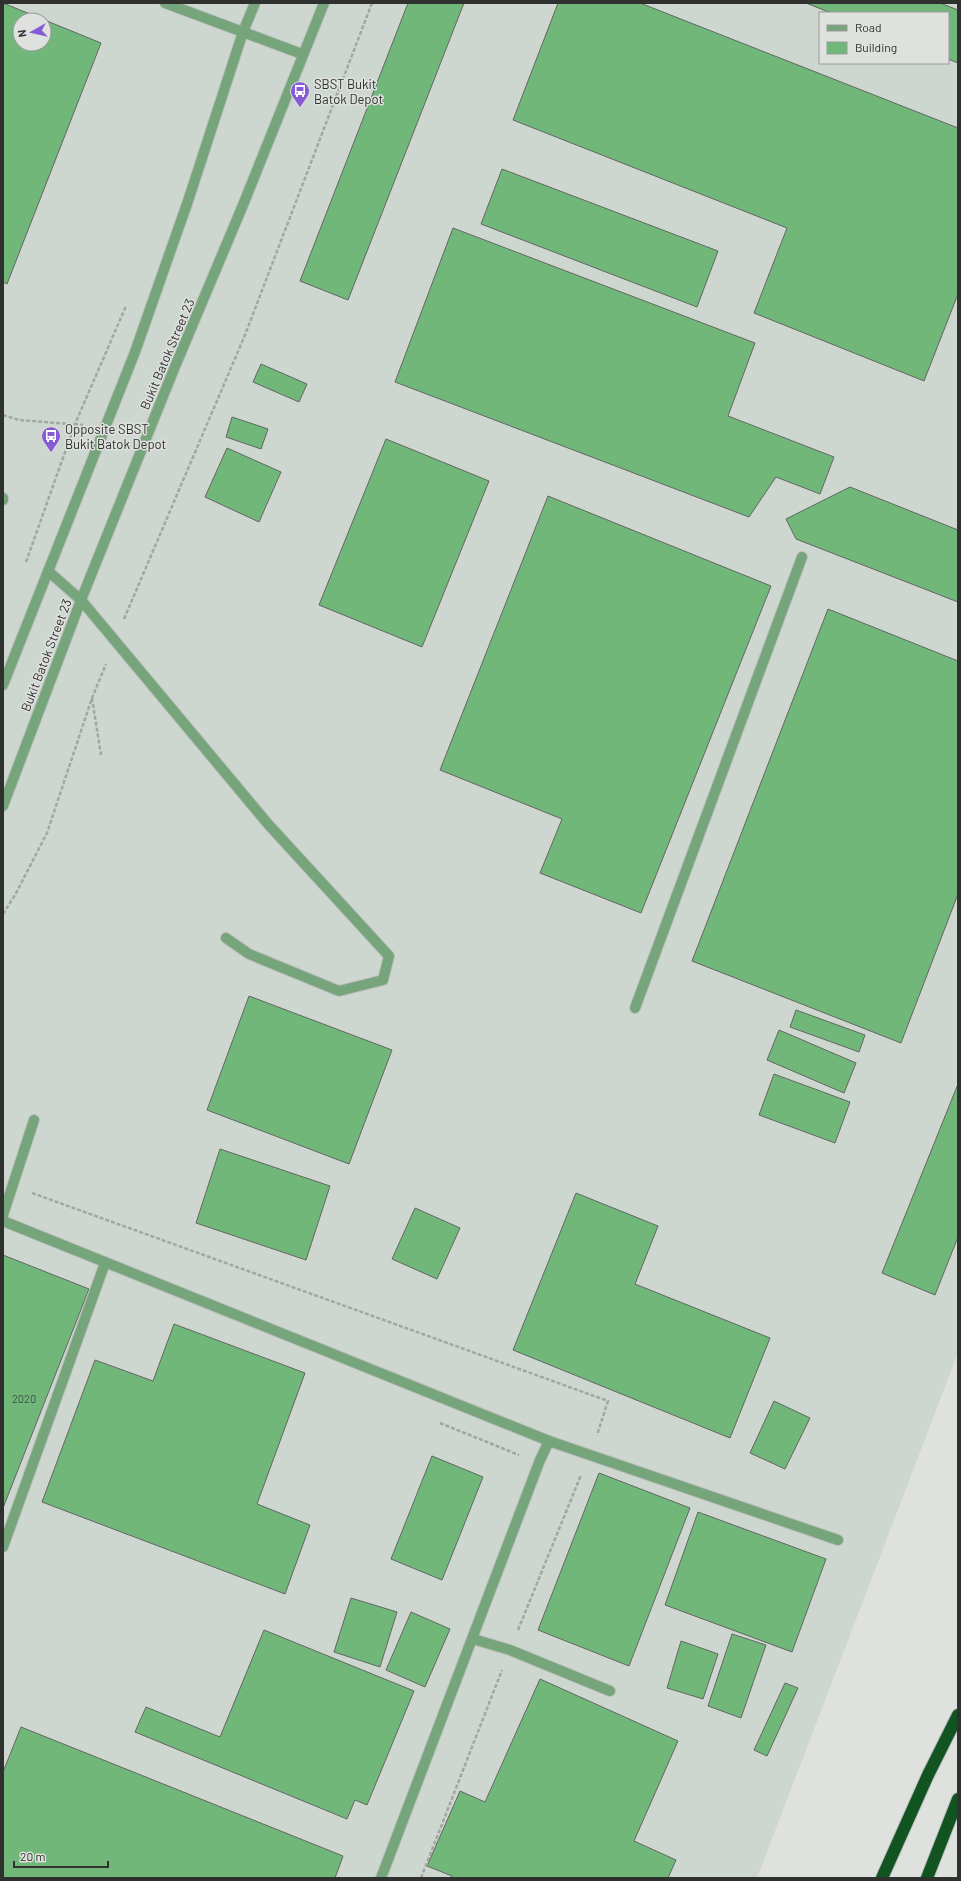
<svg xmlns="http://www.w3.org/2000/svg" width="961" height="1881" font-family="Barlow,sans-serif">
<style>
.built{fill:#ced7cf;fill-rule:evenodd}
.building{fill:#71b77a;stroke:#636664;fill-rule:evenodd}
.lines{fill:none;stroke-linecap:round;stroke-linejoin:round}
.service-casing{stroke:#bbbebb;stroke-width:12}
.minor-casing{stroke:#bbbebb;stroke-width:12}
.motorway-casing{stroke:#bbbebb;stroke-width:14}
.path{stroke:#a4a6a4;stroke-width:2.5;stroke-dasharray:4 2;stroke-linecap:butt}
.service{stroke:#76a47b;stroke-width:10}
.minor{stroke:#76a47b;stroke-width:10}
.motorway{stroke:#115421;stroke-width:12}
.labels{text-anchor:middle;stroke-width:3;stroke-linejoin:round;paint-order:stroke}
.number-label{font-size:11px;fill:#405242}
.poi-label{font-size:13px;fill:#2f312f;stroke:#dee1de;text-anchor:start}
.street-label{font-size:13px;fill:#2f312f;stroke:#dee1de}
</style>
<rect width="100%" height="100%" fill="#dee1de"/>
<path class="built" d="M3,3L958,4V1353L757,1878H3ZM820,13H948V63H820ZM20,20H44V44H20Z"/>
<g class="building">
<path d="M3,3L101,43L7,284L3,282ZM20,20H44V44H20Z"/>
<polygon points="408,3 464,3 348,300 300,281"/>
<polygon points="558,3 640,3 958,128 958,294 924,381 754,313 787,228 513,120"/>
<polygon points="806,3 940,3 958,10 958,63 948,59 948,13 831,13"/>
<polygon points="502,169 718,251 697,307 481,224"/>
<polygon points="453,228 755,343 728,416 834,457 820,494 776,477 749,517 395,382"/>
<polygon points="261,364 307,384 299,402 253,382"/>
<polygon points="232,417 268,429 261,449 226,437"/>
<polygon points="386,439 489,481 422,647 319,605"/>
<polygon points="227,448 281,472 259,522 205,497"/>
<polygon points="850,487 958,530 958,602 796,539 786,519"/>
<polygon points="548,496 771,586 641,913 540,873 562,819 440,770"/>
<polygon points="828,609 958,661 958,894 901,1043 692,961"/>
<polygon points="249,996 392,1050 349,1164 207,1110"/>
<polygon points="796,1010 865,1035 859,1052 790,1027"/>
<polygon points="779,1030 856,1063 844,1093 767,1060"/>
<polygon points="774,1074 850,1102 835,1143 759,1115"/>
<polygon points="958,1084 958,1237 935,1295 882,1273"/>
<polygon points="220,1149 330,1186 306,1260 196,1223"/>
<polygon points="576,1193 658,1226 635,1284 770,1338 730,1438 513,1350"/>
<polygon points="415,1208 460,1228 437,1279 392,1259"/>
<polygon points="3,1255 89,1289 3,1508"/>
<polygon points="174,1324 305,1373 257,1504 310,1525 285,1594 42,1502 95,1360 153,1381"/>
<polygon points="774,1401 810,1418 785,1469 750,1453"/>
<polygon points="432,1456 483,1477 442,1580 391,1559"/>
<polygon points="599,1473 690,1508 629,1666 538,1630"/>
<polygon points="698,1512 826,1559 792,1652 665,1605"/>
<polygon points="351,1598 397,1612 380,1667 334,1652"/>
<polygon points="411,1612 450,1629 425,1687 386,1670"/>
<polygon points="264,1630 414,1691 367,1805 355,1800 347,1819 135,1732 146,1707 220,1737"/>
<polygon points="732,1634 766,1645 741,1718 708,1706"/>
<polygon points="681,1641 718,1654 703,1699 667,1688"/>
<polygon points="540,1679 678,1741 634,1841 676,1860 668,1878 451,1878 452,1876 427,1866 460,1791 485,1802"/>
<polygon points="785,1683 798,1688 767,1756 754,1750"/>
<polygon points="21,1727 343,1856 335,1878 3,1878 3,1772"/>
</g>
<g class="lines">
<defs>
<g id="service">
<polyline points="165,3 302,54"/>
<polyline points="3,498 3,500"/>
<polyline points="48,571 81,600 268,824 389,956 383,980 339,991 249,954 226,938"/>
<polyline points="635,1008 802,557"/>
<polyline points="3,1215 34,1120"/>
<polyline points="3,1221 549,1441 838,1540"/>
<polyline points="3,1547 105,1263"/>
<polyline points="473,1639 510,1650 610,1691"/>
<polyline points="381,1878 540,1460 549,1441"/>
</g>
<g id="minor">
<polyline points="3,685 135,352 188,201 243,32 255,3"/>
<polyline points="3,806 81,600 174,369 243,205 324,3"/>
</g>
<g id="motorway">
<polyline points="882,1878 928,1775 958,1715"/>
<polyline points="927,1878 958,1799"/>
</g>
</defs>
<use href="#service" class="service-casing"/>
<use href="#minor" class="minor-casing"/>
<use href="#motorway" class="motorway-casing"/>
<g class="path">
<polyline points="3,415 19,420 83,425"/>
<polyline points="26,562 75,424 126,306"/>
<polyline points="124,619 245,335 372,3"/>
<polyline points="92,698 101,755"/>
<polyline points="3,914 15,895 47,833 92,698 106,664"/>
<polyline points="32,1193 608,1401 597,1435"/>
<polyline points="440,1423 519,1455"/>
<polyline points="518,1630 581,1475"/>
<polyline points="421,1878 502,1670"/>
</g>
<use href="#service" class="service"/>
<use href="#minor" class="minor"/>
<use href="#motorway" class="motorway"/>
</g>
<defs>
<symbol id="bus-pin" viewBox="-11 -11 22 30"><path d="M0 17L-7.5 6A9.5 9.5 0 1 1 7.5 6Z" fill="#865bd5" stroke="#dee1de"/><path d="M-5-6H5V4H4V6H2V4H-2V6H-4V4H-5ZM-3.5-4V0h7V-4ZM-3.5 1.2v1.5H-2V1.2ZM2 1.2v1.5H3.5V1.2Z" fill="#fff"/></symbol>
</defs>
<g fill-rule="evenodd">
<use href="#bus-pin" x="289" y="80" width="22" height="30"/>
<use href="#bus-pin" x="40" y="425" width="22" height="30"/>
</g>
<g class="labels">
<g class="number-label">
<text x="24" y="1403">2020</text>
</g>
<g class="poi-label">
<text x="314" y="89">SBST Bukit<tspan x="314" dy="15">Batok Depot</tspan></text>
<text x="65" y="434">Opposite SBST<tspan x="65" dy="15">Bukit Batok Depot</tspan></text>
</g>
<g class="street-label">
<text transform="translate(167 354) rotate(-67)" y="5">Bukit Batok Street 23</text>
<text transform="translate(46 655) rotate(-69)" y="5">Bukit Batok Street 23</text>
</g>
</g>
<rect width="961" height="1881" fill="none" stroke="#2f312f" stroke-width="8"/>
<rect x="819" y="12" width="130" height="52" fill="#dee1de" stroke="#989b98"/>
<rect x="827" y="25" width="20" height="6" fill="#76a47b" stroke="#989b98"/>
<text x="855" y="32" font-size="12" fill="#2f312f">Road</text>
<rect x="827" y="42" width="20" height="12" fill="#71b77a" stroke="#989b98"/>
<text x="855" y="52" font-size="12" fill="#2f312f">Building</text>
<g transform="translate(32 32) rotate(262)"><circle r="19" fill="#dee1de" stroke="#989b98"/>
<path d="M0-3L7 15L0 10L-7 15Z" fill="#865bd5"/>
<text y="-6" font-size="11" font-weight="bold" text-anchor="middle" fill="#2f312f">N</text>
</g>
<path d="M14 1861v6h94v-6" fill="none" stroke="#2f312f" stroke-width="2"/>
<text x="20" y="1861" font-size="12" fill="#2f312f" stroke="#dee1de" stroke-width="3" paint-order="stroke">20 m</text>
</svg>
